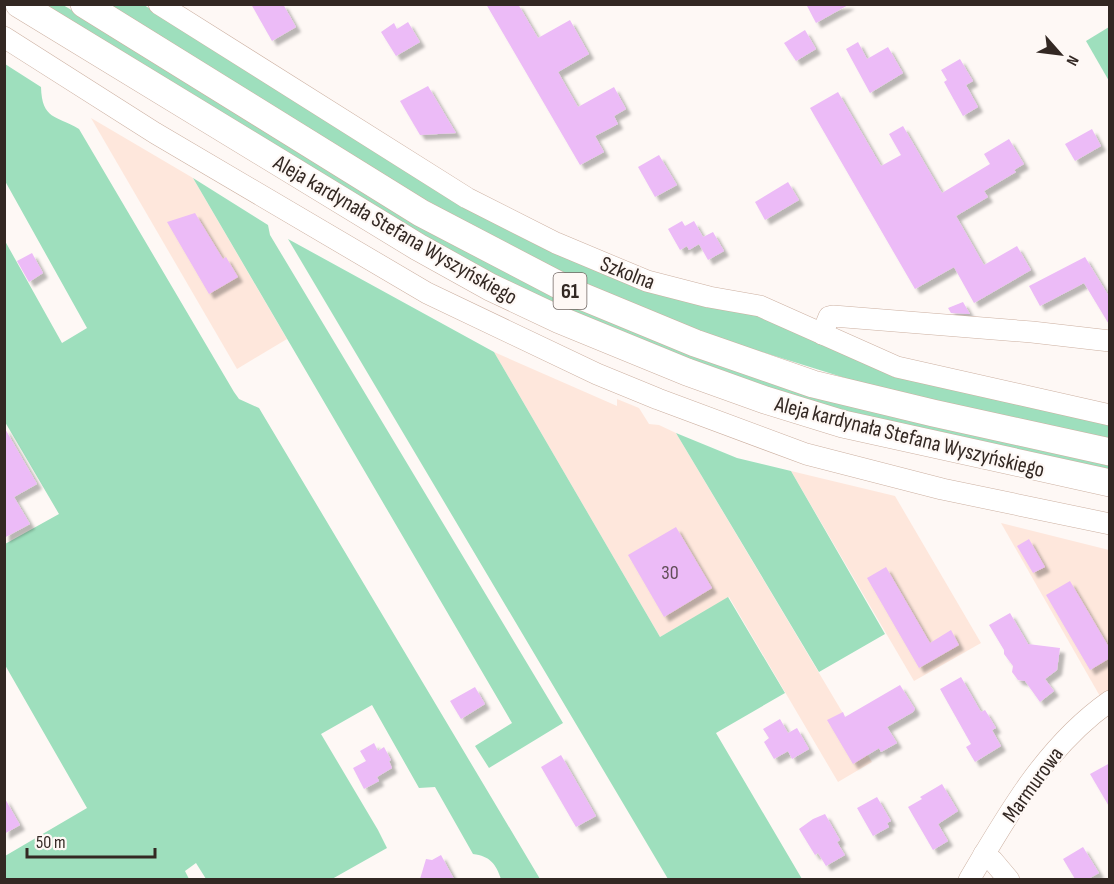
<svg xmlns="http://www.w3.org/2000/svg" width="1114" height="884" font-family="'Sofia Sans Condensed',sans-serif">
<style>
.built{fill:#fee7dc}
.green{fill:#9edfbd}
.building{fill:#ecbbf7;filter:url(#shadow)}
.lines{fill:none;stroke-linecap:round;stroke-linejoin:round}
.minor-casing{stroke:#ccb0a1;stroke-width:22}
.major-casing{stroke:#ccb0a1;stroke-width:28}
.minor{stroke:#fff;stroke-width:21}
.major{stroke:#fff;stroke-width:27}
.labels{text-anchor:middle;stroke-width:4.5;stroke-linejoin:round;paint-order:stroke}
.number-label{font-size:20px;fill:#614d58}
.shield{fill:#fef8f5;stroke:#706662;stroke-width:1.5}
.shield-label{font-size:21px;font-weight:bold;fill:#332823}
.street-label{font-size:22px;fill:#332823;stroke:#fef8f5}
</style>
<defs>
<filter id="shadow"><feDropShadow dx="5" dy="5" stdDeviation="1.5" flood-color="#0004"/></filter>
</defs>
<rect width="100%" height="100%" fill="#fef8f5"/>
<g class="built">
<polygon points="91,118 193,178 287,339 237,369"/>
<polygon points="494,352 617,406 617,399 639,408 649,424 659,425 676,433 872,762 838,782 729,597 660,637"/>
<polygon points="791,471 895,496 981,643 914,681"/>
<polygon points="1001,523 1109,550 1109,691 1101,698"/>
</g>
<g class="green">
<polygon points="39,5 63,5 544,289 1109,464 1109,475 828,408 739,380 538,298 379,214"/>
<polygon points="109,5 144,5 283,93 463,201 734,309 1109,423 1109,440 890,392 733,343 660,317 561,273 452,217"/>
<polygon points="1109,27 1109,81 1086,41"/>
<path d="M5,64L41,87C42,120 56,115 79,129L234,392L239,399L259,408L540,879H501C496,864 490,856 473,854L435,787L419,788L372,705L321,734L378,830L387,848L332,879H206L196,863L185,871L189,879H5V856L87,808L5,665V544L59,514L5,422V241L62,343L87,328L5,181Z"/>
<polygon points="193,178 268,225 270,235 563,723 489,768 475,746 512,723"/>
<polygon points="288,239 494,352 660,637 728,597 785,693 716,733 802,879 668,879"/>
<polygon points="676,433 737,458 791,471 885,634 819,672"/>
</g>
<g class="building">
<polygon points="251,4 283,4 296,27 272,41"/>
<polygon points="486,4 518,4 538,38 570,20 589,54 558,72 578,107 614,87 626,109 614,116 618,124 595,136 604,152 580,165"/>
<polygon points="806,4 850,4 816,23"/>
<polygon points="408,22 420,42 396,56 381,32 394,23 397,29"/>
<polygon points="805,30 816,49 796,61 784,43"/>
<polygon points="858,42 867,59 888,47 903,73 870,93 846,49"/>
<polygon points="960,59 973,81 966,85 978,107 963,116 944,82 947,80 941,70"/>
<polygon points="428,86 456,133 420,135 400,101"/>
<polygon points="838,92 881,166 901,155 889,134 903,126 942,193 990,164 984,154 1009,139 1024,164 1014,170 1016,172 984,191 988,197 956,216 984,265 1017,246 1031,270 974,303 954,267 915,289 810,108"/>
<polygon points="1092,129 1101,146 1075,161 1065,144"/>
<polygon points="659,155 677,185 655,197 638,167"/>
<polygon points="788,182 799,200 765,220 755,202"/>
<polygon points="195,213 223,259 226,257 238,277 209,294 167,222"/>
<polygon points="682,221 685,226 694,221 703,237 713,232 724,251 708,260 699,244 689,250 687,246 680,250 668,229"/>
<polygon points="32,253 43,273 29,282 17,261"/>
<polygon points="1085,257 1110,298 1110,326 1084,283 1040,306 1029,286"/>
<polygon points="963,302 970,314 951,313 948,308"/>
<polygon points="4,427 37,484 14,497 30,524 4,538"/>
<polygon points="676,527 712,588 664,617 628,555"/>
<polygon points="1029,539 1045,567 1033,573 1017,546"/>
<polygon points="886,567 930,643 951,630 959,645 919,668 867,578"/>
<polygon points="1070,581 1110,649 1110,658 1090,670 1046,595"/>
<polygon points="1010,613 1028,644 1060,648 1057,670 1045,679 1054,691 1040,702 1025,681 1018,680 1012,672 1013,666 1004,654 1004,650 989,625"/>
<polygon points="961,677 981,712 985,710 990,718 996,728 992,730 1001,746 975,762 966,747 971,744 940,689"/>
<polygon points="900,685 915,709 913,712 887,727 897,743 881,752 879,748 853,764 827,720 843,712 845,717"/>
<polygon points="475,687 485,704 461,719 450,701"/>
<polygon points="780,719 788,733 797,728 809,749 792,759 788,751 774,759 764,742 769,738 763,729"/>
<polygon points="374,743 378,751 384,747 391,760 389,761 392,768 377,777 379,781 364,789 353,768 366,761 360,751"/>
<polygon points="561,755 596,816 576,827 541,767"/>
<polygon points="1110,763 1110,808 1090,774"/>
<polygon points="942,784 958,811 938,824 948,841 933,850 908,807 922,799 920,797"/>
<polygon points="4,797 20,825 4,834"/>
<polygon points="877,797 891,821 887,823 889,827 873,836 857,808"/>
<polygon points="825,814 840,840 837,842 845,855 826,866 818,853 815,855 799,829 813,819"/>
<polygon points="1083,847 1099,873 1088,879 1075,879 1063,859"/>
<polygon points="441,855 454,879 420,879 426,859 432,860"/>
</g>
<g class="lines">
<defs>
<g id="minor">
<polyline points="159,4 467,198 556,243 647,281 709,297 760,306 897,367 1110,415"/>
<polyline points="4,37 155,133 427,293 597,374 658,399 806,454 942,489 1110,524"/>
<polyline points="822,334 829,317 833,316 1032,332 1110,341"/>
<polyline points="984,854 993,861 1009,880"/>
<path d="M969,880C1008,814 1046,746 1110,701"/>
</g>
<g id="major">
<polyline points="19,4 418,247 490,287 560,320 687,372 765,400 843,424 1110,483"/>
<polyline points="84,4 421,213 574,293 695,343 813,384 933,413 1110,452"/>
</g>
</defs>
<use href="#minor" class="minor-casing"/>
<use href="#major" class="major-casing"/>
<use href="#minor" class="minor"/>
<use href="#major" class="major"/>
</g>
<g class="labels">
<g class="number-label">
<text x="670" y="579">30</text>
</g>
<rect class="shield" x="553.5" y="273" width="33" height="36" rx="4.5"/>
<g class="shield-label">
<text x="570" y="298">61</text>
</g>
<g class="street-label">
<text transform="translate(396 229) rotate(30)" y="8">Aleja kardynała Stefana Wyszyńskiego</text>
<text transform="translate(628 272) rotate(21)" y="8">Szkolna</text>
<text transform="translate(910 436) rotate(14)" y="8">Aleja kardynała Stefana Wyszyńskiego</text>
<text transform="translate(1032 784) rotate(-54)" y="8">Marmurowa</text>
</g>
</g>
<rect width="1114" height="884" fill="none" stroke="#332823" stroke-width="12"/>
<g transform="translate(1060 54) rotate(118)" stroke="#fef8f5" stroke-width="4.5" paint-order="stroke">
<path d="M0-4.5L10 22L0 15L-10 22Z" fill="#332823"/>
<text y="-9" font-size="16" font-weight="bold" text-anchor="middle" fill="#332823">N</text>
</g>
<path d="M27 848v9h128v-9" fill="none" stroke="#332823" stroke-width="3"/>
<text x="36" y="848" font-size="18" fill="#332823" stroke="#fef8f5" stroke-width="4.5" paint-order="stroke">50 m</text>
</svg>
